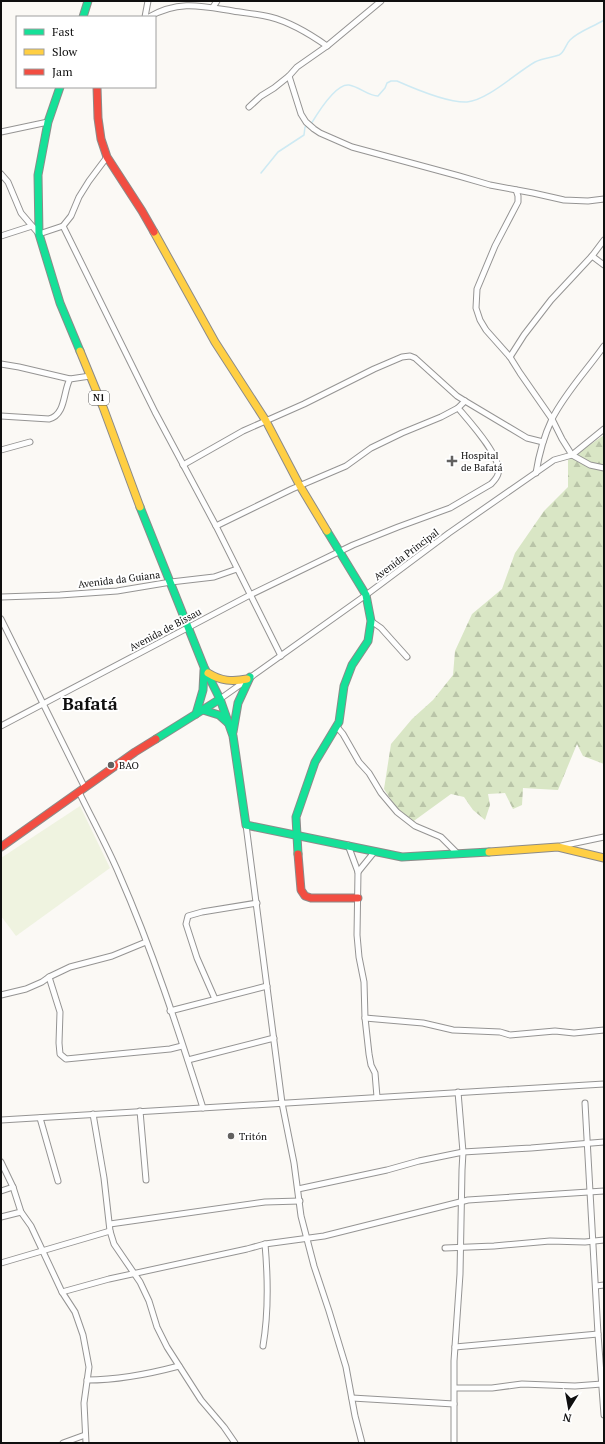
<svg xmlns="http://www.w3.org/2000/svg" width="605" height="1444" font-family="'PT Serif',serif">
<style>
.forest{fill:url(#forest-firs)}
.pitch{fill:#eff3e0}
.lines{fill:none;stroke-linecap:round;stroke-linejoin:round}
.stream{stroke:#ceeaf3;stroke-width:1.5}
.street-casing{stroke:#959493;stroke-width:7}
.fast-casing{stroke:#8c8b89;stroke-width:9}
.slow-casing{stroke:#8c8b89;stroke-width:9}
.jam-casing{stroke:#8c8b89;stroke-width:9}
.street{stroke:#fefefe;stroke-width:5}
.fast{stroke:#16e098;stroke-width:7}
.slow{stroke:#ffcf43;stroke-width:7}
.jam{stroke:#f24e42;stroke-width:7}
.poi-dot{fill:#626160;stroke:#fff;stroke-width:1.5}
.labels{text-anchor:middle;stroke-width:4;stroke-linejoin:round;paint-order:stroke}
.shield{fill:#fff;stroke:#575757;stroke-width:1}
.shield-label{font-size:9px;font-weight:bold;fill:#0f0f0f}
.poi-label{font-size:10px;fill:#0f0f0f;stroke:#fff;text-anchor:start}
.street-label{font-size:10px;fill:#0f0f0f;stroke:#fff}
.town-label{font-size:18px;font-weight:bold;fill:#0f0f0f;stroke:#fff}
</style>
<defs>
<pattern id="forest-firs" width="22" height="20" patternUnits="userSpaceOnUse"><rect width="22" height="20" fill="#d9e6c5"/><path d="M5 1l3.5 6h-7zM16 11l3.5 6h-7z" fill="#b9c4a8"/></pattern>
</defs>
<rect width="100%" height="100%" fill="#fbf9f5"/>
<polygon class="forest" points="604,435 604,594 603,595 604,764 583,756 577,744 558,790 523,788 522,805 513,809 505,793 488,794 490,805 485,820 473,810 464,797 451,794 411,823 399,812 384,789 391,744 412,719 433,700 453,675 455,651 472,614 502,589 515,553 544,511 568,487 568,460"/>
<polygon class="pitch" points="80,806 110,868 16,936 1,916 1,858"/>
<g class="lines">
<g class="stream">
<path d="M311,124C317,114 336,83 349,85C360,87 368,96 378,96L385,88L387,83L391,81H397C415,89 448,103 467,102C488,100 517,72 535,62C543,58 551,58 559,55C565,52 565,45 570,40C579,31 593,27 604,20"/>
<polyline points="261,173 278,152 304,135 305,127 308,126"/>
</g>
<defs>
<g id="street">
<polyline points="213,7 217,1"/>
<polyline points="145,17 148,1"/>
<path d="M149,17C179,0 201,6 233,11C245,13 257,14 270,17C290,22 310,34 327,46L381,1"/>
<polyline points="289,76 301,114 306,122 314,129 320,133 352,147 459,176 490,185 533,193 564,200 588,201 604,199"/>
<polyline points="249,107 261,96 274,88 289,76 297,67 327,46"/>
<polyline points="1,132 48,122"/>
<polyline points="1,174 8,182 21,213 39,234 63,226 71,216 79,197 89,181 107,157"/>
<polyline points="516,190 518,196 518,202 495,246 477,289 476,308 480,320 486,330 510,357 520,373 552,419 562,439 572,455 590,465 604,468"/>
<polyline points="63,226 155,412 216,526 281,656"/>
<polyline points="1,236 32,226"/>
<polyline points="592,256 604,265"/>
<polyline points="510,357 524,335 551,300 592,256 604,240"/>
<polyline points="1,364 19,367 70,379"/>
<path d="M1,416L49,419C66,415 63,391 70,379L90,376"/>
<polyline points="1,450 30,442"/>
<polyline points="183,465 243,431 304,404 374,369 402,357 410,356 415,358 457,396 465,401 527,438 543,442"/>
<path d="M536,473C539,454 544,436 552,419C565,393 587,370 604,346"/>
<polyline points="216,526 292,489 346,466 371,448 402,433 441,417 458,408"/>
<polyline points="1,597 60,595 117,591 171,582 214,577 237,569"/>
<polyline points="1,619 85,788"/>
<polyline points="371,621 381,628 407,657"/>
<polyline points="220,699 366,595 449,533 554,460 572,455 604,429"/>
<path d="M1,726L250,595L353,545L398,527L450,508L491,484C494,481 497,478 498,474C503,458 469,421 458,408L465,401"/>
<polyline points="337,727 343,734 359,762 369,773 381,793 397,812 415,826 441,837 458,854"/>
<path d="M79,792C92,819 107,846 119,874C152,949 178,1029 203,1108"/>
<polyline points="246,825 282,1103 294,1163 301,1216 314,1266 329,1311 346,1367 355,1416 362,1443"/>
<polyline points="348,845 358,872 357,935 359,957 364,982 365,1018 369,1054 371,1065 375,1073 377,1097"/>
<polyline points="561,846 604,837"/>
<polyline points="358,872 375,851"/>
<polyline points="49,977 60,1012 59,1043 60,1054 66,1059 170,1049 182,1046"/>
<polyline points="1,995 26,989 42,982 49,977 70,967 112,956 146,942"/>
<polyline points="215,999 197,958 186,924 188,916 202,912 257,903"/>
<polyline points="170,1011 267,986"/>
<polyline points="365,1018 423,1023 453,1030 500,1032 510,1035 555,1031 574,1033 604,1030"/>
<polyline points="188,1060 274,1038"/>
<polyline points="585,1103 598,1334 604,1415"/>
<polyline points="140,1111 146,1180"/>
<polyline points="93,1114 104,1178 110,1231 114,1244 140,1282 149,1301 157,1327 167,1347 201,1400 224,1427 235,1443"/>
<polyline points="40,1118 58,1181"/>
<polyline points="1,1120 604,1084"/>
<polyline points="1,1162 13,1187 21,1212 31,1226 62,1292 75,1312 83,1335 89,1367 84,1403 86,1443"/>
<polyline points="298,1189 387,1170 419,1161 463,1152 531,1148 604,1142"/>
<polyline points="1,1191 13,1187"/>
<polyline points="1,1217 21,1212"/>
<polyline points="110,1224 265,1202 300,1201"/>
<polyline points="445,1248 494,1246 550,1241 585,1242 604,1240"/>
<polyline points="1,1263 110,1231"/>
<polyline points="596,1286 604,1285"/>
<polyline points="62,1292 109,1279 247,1249 265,1244 324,1236 468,1200 604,1191"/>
<path d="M263,1346C269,1311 268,1278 265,1244"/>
<polyline points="455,1347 598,1334"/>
<path d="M87,1380C119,1380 149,1374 179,1366"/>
<polyline points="455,1388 492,1388 522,1384 575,1386 602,1384"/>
<polyline points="352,1398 454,1404"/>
<polyline points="63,1443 85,1435"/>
<polyline points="454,1443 454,1361 460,1274 462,1170 463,1152 458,1092"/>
</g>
<g id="fast">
<polyline points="83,17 88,1"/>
<polyline points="60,87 48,122 38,175 39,234 60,303 80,351"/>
<polyline points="140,507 204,667 220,699 156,739"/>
<polyline points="220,699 233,736 246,825 402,857 489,852"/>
<polyline points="203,710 219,715 228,723"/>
<polyline points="196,714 203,690 204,670"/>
<polyline points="233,732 238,703 250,677"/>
<polyline points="298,854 296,817 315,762 339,722 344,686 352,665 368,641 371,621 366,595 327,531"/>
</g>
<g id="slow">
<polyline points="154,232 215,342 266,421 300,486 327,531"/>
<polyline points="80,351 103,407 140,507"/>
<path d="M208,673C221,681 232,682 247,679"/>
<polyline points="489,852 558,847 604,858"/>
</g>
<g id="jam">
<polyline points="97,87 98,118 101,139 107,157 142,211 154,232"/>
<polyline points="1,847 135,752 156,739"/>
<polyline points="298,854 301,890 305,896 311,898 358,898"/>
</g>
</defs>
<use href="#street" class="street-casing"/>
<use href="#fast" class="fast-casing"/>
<use href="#slow" class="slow-casing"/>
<use href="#jam" class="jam-casing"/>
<use href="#street" class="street"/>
<use href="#fast" class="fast"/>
<use href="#slow" class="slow"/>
<use href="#jam" class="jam"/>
</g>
<g class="poi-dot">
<path d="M450 455h4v4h4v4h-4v4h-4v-4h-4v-4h4z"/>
<circle cx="111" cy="765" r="4"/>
<circle cx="231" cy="1136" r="4"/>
</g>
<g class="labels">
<rect class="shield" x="89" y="391" width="20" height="14" rx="3"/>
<g class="shield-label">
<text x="99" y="401">N1</text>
</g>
<g class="poi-label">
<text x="461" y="459">Hospital<tspan x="461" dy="12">de Bafatá</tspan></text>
<text x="119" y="769">BAO</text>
<text x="239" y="1140">Tritón</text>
</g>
<g class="street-label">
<text transform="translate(406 554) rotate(-37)" y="4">Avenida Principal</text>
<text transform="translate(119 579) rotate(-7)" y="4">Avenida da Guiana</text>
<text transform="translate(165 629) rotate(-28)" y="4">Avenida de Bissau</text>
</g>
<g class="town-label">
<text x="90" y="710">Bafatá</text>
</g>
</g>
<rect width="605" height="1444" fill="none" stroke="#0f0f0f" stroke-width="4"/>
<rect x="16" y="16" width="140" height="72" fill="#ffffff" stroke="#9f9f9f"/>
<rect x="24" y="29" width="20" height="6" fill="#16e098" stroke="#9f9f9f"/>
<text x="52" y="36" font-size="12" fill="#0f0f0f">Fast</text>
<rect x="24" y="49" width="20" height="6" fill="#ffcf43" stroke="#9f9f9f"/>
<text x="52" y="56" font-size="12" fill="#0f0f0f">Slow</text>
<rect x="24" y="69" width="20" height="6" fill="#f24e42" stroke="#9f9f9f"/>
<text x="52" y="76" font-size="12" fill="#0f0f0f">Jam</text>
<g transform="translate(569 1408) rotate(191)" stroke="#ffffff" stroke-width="3" paint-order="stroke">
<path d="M0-3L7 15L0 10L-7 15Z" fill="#0f0f0f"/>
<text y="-6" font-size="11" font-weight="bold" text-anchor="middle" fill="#0f0f0f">N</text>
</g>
</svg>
